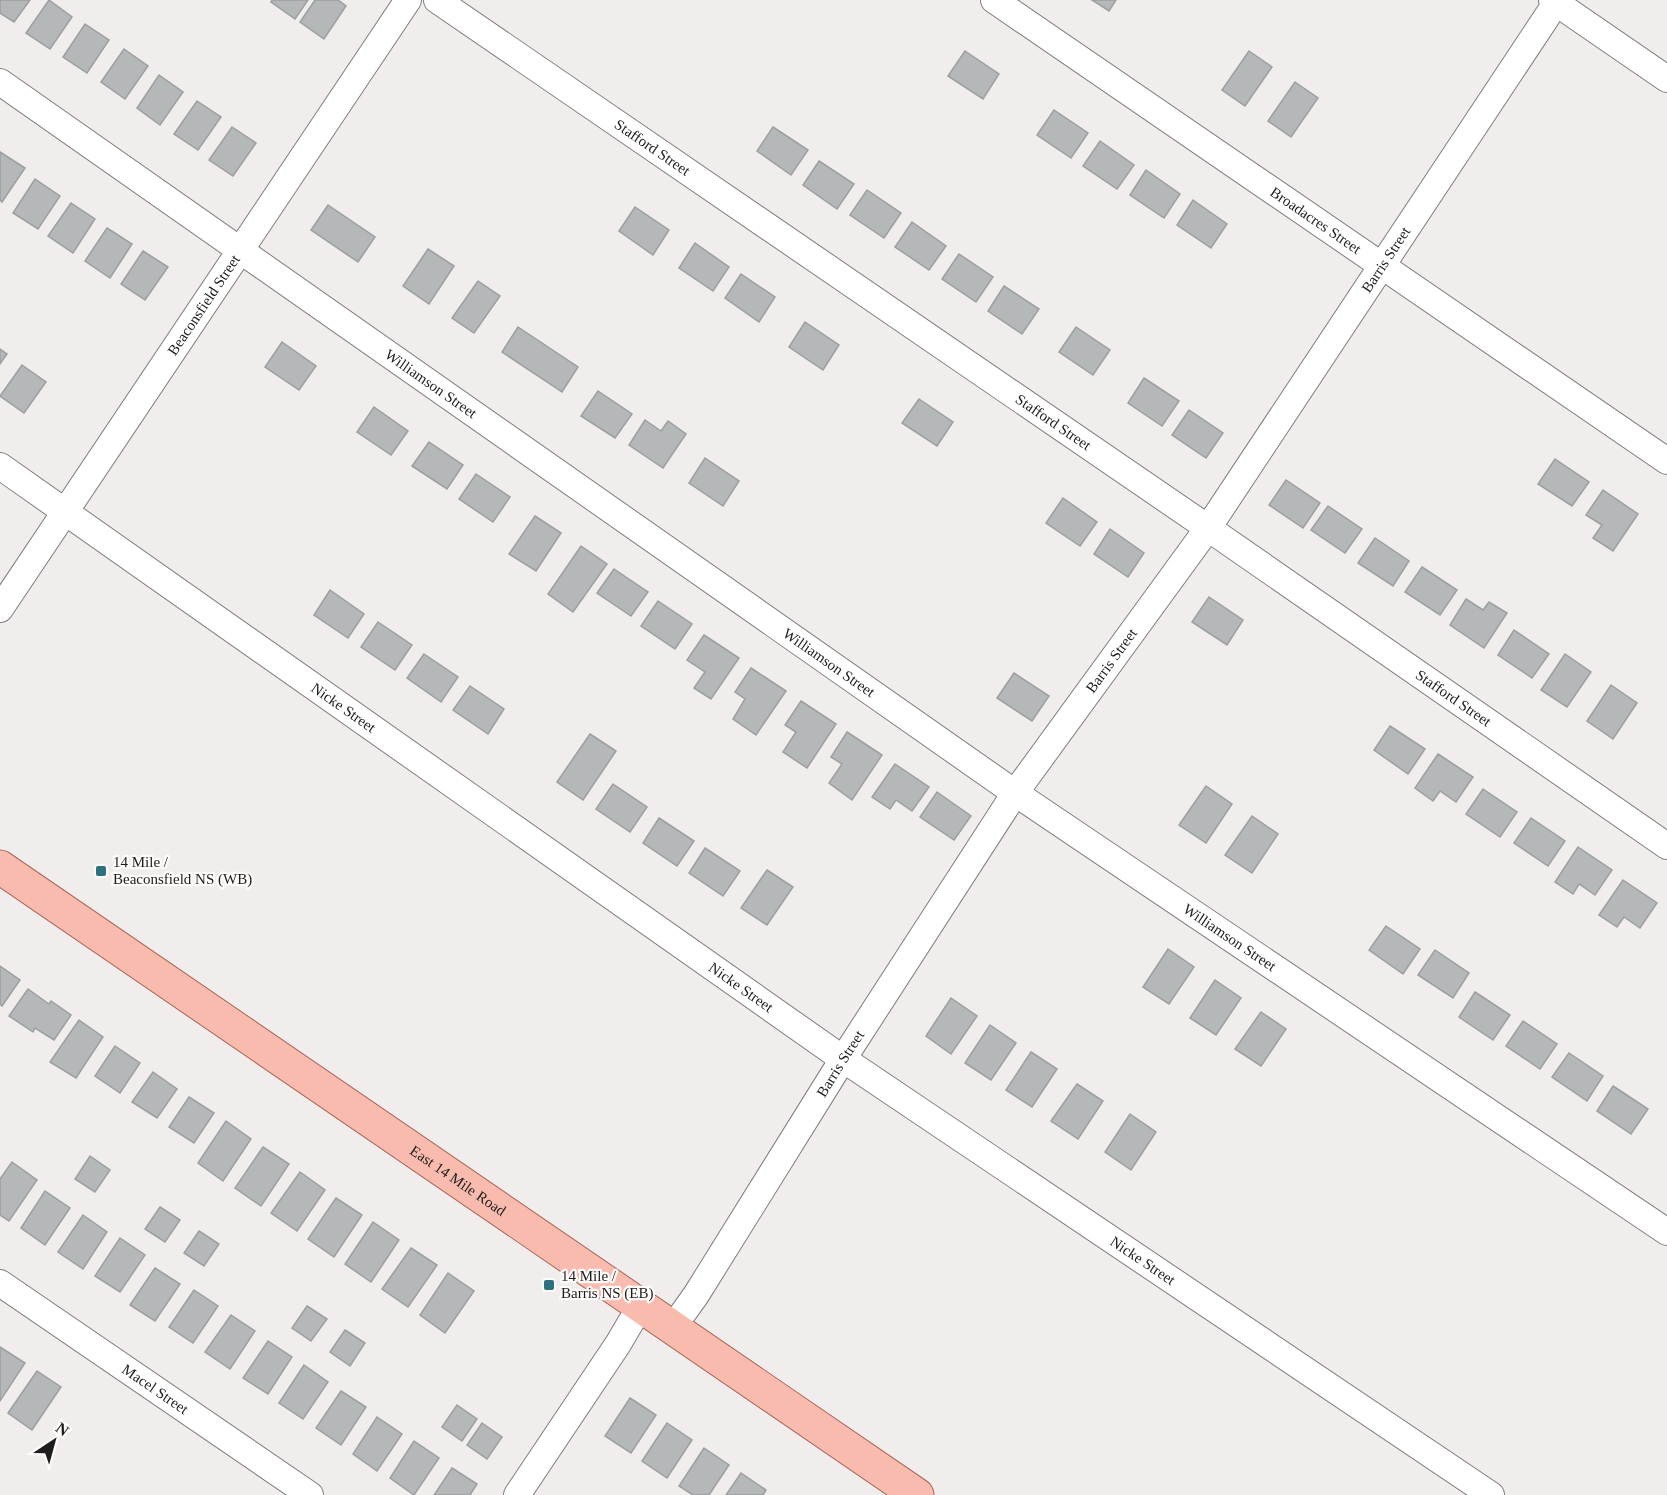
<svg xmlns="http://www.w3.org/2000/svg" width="1667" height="1495" font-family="'Times New Roman',serif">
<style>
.building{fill:#b4b8b9;stroke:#9b9f9f;stroke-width:1.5}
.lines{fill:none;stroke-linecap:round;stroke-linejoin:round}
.minor-casing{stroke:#807d7c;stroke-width:28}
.major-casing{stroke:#a86658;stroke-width:35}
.minor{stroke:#fff;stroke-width:26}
.major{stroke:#f8bbad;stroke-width:33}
.poi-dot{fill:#2b717e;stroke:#fefbfa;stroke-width:2}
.labels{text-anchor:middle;stroke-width:4.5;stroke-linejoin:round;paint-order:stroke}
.street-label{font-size:15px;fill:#1e1d1d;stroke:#fefbfa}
.poi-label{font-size:15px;fill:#1e1d1d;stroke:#fefbfa;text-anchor:start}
</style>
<rect width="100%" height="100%" fill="#f1eded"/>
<g class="building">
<polygon points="0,0 30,0 14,22 0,13"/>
<polygon points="49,0 72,17 50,49 26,33"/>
<polygon points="272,0 308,0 295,19 271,2"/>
<polygon points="315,0 338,0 346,6 324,39 300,22"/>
<polygon points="1092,0 1116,0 1109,11"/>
<polygon points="85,24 109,40 87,73 63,57"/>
<polygon points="124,49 148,66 125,99 101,82"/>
<polygon points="965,51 999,74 983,99 948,76"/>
<polygon points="1249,51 1272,67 1245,106 1222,90"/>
<polygon points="159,75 183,92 160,125 137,108"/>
<polygon points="1295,82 1318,98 1291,137 1268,121"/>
<polygon points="197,101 221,117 198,150 174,134"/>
<polygon points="1054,110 1088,133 1071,158 1037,135"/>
<polygon points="232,127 256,143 233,176 209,160"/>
<polygon points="773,127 808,150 791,175 757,151"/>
<polygon points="1100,141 1134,165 1117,189 1083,166"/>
<polygon points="0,152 25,168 2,202 0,200"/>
<polygon points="819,161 854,184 837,209 803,185"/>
<polygon points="1146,170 1180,194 1164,218 1130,195"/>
<polygon points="35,179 60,196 38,229 13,213"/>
<polygon points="867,190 901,213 884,238 850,215"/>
<polygon points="1193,200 1227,224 1211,248 1177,225"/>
<polygon points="71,203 95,219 73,253 48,236"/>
<polygon points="328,205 375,237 358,262 311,230"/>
<polygon points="635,207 669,230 653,255 619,231"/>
<polygon points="912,222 946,246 929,270 895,247"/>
<polygon points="107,228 132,244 110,278 85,261"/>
<polygon points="695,243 729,267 713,291 679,268"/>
<polygon points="428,249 454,266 429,304 403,286"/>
<polygon points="143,251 168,267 145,300 121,284"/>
<polygon points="959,254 993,277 976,302 942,279"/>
<polygon points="741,274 775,297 759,322 725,298"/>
<polygon points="478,281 500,296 474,333 452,318"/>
<polygon points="1004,286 1039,309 1022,334 988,311"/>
<polygon points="805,322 839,345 823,370 789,347"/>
<polygon points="518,327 578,367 562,392 502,352"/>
<polygon points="1076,327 1110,350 1093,375 1059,352"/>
<polygon points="282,342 316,366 299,390 265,367"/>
<polygon points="0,349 7,354 0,364"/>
<polygon points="22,365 46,382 24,413 0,396"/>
<polygon points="1144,378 1179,401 1162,426 1128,403"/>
<polygon points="598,391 632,414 615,438 581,416"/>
<polygon points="919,399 953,422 937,446 902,423"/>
<polygon points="374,407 408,431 391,455 357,432"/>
<polygon points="1189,410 1223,433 1206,458 1172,435"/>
<polygon points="645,420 661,431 668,421 686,434 663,468 629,445"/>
<polygon points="429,442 463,465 447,489 412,466"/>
<polygon points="705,458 739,481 723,506 689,483"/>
<polygon points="1555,459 1589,482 1572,506 1538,484"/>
<polygon points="476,474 510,497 493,522 459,499"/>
<polygon points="1286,480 1320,503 1303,528 1269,505"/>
<polygon points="1603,490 1638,514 1613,551 1593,538 1602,525 1586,515"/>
<polygon points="1063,498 1097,522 1080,546 1046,523"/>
<polygon points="1328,506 1362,529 1345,553 1311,530"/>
<polygon points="535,516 561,533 536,571 509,554"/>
<polygon points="1110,529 1144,553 1128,577 1094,554"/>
<polygon points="1375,538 1409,561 1393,586 1358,563"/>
<polygon points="581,546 607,564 573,612 548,594"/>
<polygon points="1422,567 1457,590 1440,615 1405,592"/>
<polygon points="614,569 648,592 631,616 597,593"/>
<polygon points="330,590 364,614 348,638 314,615"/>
<polygon points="1209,597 1243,620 1227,645 1192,622"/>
<polygon points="1466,599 1483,610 1489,602 1507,613 1484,648 1450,625"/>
<polygon points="658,601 692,624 675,649 641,626"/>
<polygon points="378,622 412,645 395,670 361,647"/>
<polygon points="1514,630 1549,654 1532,678 1498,655"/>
<polygon points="704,635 739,658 711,699 694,688 705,672 687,660"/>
<polygon points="424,654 458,677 441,702 407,678"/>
<polygon points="1565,654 1591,672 1567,707 1541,690"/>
<polygon points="751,668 786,691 756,735 733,719 745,699 735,692"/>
<polygon points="1014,673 1049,696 1032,721 997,698"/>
<polygon points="1611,685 1637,703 1613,739 1587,721"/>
<polygon points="470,686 504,709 488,734 453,710"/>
<polygon points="801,701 836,724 807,768 783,752 796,732 785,725"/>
<polygon points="1390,726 1425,749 1408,774 1374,750"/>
<polygon points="847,732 882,755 852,800 829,783 842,764 831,757"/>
<polygon points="590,734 616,751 583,800 557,782"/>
<polygon points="1438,754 1473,777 1456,802 1440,791 1433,801 1415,788"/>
<polygon points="895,764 929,787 912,811 896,800 890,809 872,797"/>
<polygon points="613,784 647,807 630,832 596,809"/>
<polygon points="1206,786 1232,804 1206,843 1179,825"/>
<polygon points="1483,789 1517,812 1500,837 1466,814"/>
<polygon points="937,792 971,816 954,840 920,817"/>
<polygon points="1252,816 1278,834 1252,873 1225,855"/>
<polygon points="659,818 694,841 677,866 643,843"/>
<polygon points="1531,818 1565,841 1548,866 1514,843"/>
<polygon points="1578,847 1612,870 1595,895 1579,884 1573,894 1555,882"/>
<polygon points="705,848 740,871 723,896 689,873"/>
<polygon points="767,870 793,887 767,925 741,908"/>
<polygon points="1623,880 1657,903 1640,928 1624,917 1617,927 1599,915"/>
<polygon points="1386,926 1420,949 1403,974 1369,950"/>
<polygon points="1168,949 1194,967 1169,1004 1143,987"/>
<polygon points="1435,950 1469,973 1453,998 1418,975"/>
<polygon points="0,966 20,980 2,1006 0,1004"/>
<polygon points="1215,980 1241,998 1216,1035 1190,1018"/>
<polygon points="28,989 49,1004 51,1001 71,1015 54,1040 35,1028 33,1032 9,1016"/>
<polygon points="1475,992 1510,1015 1493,1040 1459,1017"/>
<polygon points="951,998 977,1016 951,1054 926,1036"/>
<polygon points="1261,1012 1286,1029 1261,1066 1235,1049"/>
<polygon points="79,1020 103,1037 76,1078 50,1062"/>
<polygon points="1523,1021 1557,1044 1540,1069 1506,1046"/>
<polygon points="990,1025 1016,1043 991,1080 965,1063"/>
<polygon points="115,1046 140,1063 120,1093 95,1076"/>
<polygon points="1031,1052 1057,1069 1032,1107 1006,1090"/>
<polygon points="1569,1053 1603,1076 1587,1101 1552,1077"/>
<polygon points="153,1072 177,1089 157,1118 132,1102"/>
<polygon points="1077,1084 1103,1101 1078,1139 1051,1121"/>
<polygon points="1613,1086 1648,1109 1631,1134 1597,1111"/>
<polygon points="189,1097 214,1113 194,1143 169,1127"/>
<polygon points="1130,1114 1156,1132 1131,1170 1105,1152"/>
<polygon points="226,1121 251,1139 223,1181 198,1163"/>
<polygon points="263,1147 289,1164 261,1206 235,1188"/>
<polygon points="90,1156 110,1170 95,1192 75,1179"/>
<polygon points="12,1162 37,1180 9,1221 0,1215 0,1179"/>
<polygon points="300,1172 325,1190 297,1231 271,1213"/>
<polygon points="45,1191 70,1208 45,1245 21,1228"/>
<polygon points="336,1198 362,1215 334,1257 308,1239"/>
<polygon points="160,1207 180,1220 165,1242 145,1229"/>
<polygon points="83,1215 107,1232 83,1269 58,1252"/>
<polygon points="373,1222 399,1240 371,1282 345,1264"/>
<polygon points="199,1231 219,1244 204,1266 184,1253"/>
<polygon points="120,1238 145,1255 120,1292 95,1276"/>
<polygon points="411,1248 437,1265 408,1307 382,1289"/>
<polygon points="155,1268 180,1284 155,1321 130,1305"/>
<polygon points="448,1273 474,1291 445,1333 420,1315"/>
<polygon points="194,1290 218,1306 193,1343 169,1327"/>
<polygon points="307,1306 327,1319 311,1341 292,1328"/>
<polygon points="231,1315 255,1331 230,1369 205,1352"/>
<polygon points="345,1330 365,1343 350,1366 330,1352"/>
<polygon points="268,1341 292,1357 268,1394 243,1378"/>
<polygon points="0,1347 25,1363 0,1401"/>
<polygon points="304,1365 328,1382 303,1419 279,1403"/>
<polygon points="37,1371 61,1387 32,1430 8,1413"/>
<polygon points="341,1391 366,1407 341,1445 316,1428"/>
<polygon points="630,1398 656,1415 631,1453 605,1436"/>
<polygon points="457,1405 477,1419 462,1441 442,1427"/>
<polygon points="377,1417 402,1434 377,1471 353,1454"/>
<polygon points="482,1423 502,1437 487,1459 467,1445"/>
<polygon points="667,1423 692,1440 667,1478 642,1461"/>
<polygon points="414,1441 439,1458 414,1495 390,1478"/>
<polygon points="704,1448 729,1465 709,1495 693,1495 679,1486"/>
<polygon points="452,1468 477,1484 470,1495 434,1495"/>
<polygon points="741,1473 766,1490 763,1495 726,1495"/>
</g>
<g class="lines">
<defs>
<g id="minor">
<path id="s1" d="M437,0L1208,528L1667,846"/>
<path id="s2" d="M994,0L1667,461"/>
<polyline points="1552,0 1667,79"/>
<path id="s3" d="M0,82L1015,793L1667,1232"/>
<path id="s4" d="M0,466L843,1059L1491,1495"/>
<path id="s5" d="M0,609L408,0"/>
<path id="s6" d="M0,1283L310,1495"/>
<path id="s7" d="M673,1327L696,1295L843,1059L1015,793L1208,528L1558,0"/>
<polyline points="517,1495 618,1344 641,1305"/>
</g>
<g id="major">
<path id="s8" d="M0,867L917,1495"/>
</g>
</defs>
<use href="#minor" class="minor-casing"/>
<use href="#major" class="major-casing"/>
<use href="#minor" class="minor"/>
<use href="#major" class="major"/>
</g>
<g class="poi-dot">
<rect x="95" y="865" width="12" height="12" rx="3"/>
<rect x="543" y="1279" width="12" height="12" rx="3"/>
</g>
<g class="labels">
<g class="street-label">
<text dy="5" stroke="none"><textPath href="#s1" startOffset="261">Stafford Street</textPath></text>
<text dy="5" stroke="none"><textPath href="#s2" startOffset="390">Broadacres Street</textPath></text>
<text dy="5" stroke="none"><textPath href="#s7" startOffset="1284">Barris Street</textPath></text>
<text dy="5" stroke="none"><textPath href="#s5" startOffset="366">Beaconsfield Street</textPath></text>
<text dy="5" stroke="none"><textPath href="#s3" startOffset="526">Williamson Street</textPath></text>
<text dy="5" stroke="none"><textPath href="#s1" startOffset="747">Stafford Street</textPath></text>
<text dy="5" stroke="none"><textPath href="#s7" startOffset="798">Barris Street</textPath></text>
<text dy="5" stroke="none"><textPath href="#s3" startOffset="1012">Williamson Street</textPath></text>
<text dy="5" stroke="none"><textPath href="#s1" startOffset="1233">Stafford Street</textPath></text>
<text dy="5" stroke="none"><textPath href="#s4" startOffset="420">Nicke Street</textPath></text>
<text dy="5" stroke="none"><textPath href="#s3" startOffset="1498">Williamson Street</textPath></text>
<text dy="5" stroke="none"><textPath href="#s4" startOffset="906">Nicke Street</textPath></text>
<text dy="5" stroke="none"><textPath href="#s7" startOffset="312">Barris Street</textPath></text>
<text dy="5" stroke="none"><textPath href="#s8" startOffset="555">East 14 Mile Road</textPath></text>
<text dy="5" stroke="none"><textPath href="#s4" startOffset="1392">Nicke Street</textPath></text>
<text dy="5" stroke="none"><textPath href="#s6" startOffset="188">Macel Street</textPath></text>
</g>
<g class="poi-label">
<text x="113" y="867">14 Mile /<tspan x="113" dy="17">Beaconsfield NS (WB)</tspan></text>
<text x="561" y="1281">14 Mile /<tspan x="561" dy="17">Barris NS (EB)</tspan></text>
</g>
</g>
<g transform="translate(54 1441) rotate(36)" stroke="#fefbfa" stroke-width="4.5" paint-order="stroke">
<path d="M0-4.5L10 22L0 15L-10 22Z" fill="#1e1d1d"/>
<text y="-9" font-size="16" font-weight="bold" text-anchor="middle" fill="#1e1d1d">N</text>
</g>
</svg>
